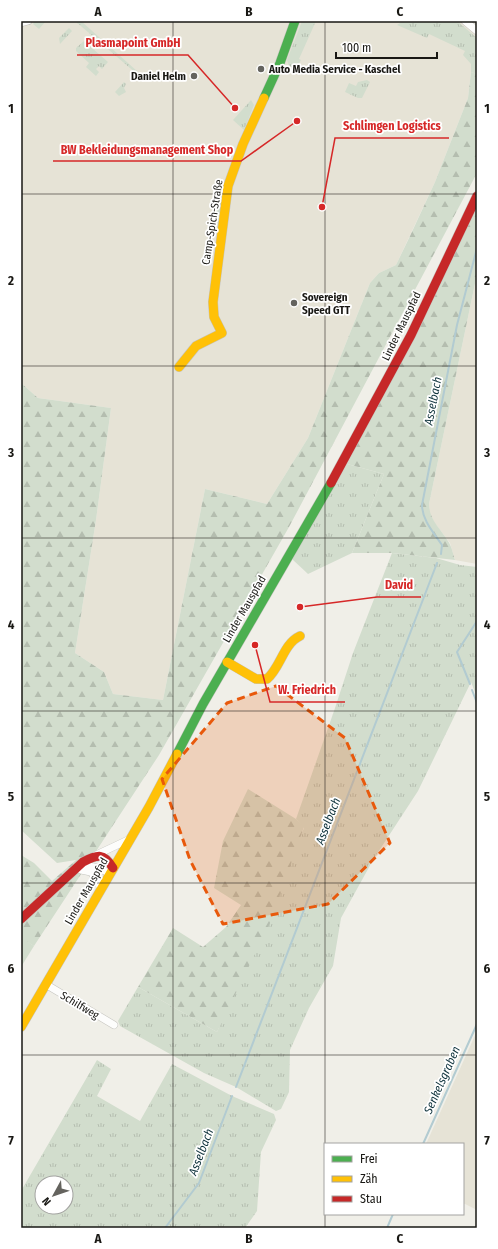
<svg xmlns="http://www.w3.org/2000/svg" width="498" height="1249" font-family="'Fira Sans Condensed',sans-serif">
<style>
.built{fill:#e6e3d6}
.grass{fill:url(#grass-tufts);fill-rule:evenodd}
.forest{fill:url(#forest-firs)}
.garden{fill:#d2ddcd}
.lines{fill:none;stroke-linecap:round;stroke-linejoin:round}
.stream{stroke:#b2cbd1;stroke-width:2}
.street-casing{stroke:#c5c4bf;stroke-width:8}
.fast-casing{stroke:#c5c4bf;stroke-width:10}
.slow-casing{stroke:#c5c4bf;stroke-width:10}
.jam-casing{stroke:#c5c4bf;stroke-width:10}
.street{stroke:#fdfdfc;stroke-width:7}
.fast{stroke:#4caf50;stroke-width:9}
.slow{stroke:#ffc107;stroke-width:9}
.jam{stroke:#c62828;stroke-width:9}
.marked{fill:#e8590c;fill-opacity:0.2;stroke:#e8590c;stroke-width:3;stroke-dasharray:8 5;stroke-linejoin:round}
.grid{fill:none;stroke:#191814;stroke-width:1;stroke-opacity:0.55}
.poi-dot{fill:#64635e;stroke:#fff;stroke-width:1.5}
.labels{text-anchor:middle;stroke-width:3.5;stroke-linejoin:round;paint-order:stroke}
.poi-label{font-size:11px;font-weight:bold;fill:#191814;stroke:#fff;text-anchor:start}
.street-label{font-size:11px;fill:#191814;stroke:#fff}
.water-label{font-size:12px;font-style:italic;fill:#0f333c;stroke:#fff}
.leader{fill:none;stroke:#d62828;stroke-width:1.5}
.callout-dot{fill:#d62828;stroke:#fff;stroke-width:1.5}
.callout-label{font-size:12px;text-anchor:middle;font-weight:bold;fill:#d62828;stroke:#fff;stroke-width:3.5;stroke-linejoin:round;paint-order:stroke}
.neatline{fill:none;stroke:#191814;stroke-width:1.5}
.grid-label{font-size:13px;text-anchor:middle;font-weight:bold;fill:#191814}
</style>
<defs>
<pattern id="grass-tufts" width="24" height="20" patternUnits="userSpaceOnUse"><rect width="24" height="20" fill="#d2ddcd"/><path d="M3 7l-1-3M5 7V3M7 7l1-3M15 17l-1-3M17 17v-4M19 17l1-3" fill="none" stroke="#b4bdaf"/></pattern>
<pattern id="forest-firs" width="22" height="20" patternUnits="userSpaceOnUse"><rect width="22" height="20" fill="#d2ddcd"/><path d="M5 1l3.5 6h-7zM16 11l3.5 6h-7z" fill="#b4bdaf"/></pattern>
</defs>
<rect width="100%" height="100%" fill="#f0efe8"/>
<g class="built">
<polygon points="21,21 477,22 477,74 471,72 468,98 435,182 396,265 379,273 370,283 308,438 267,504 205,489 163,700 113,694 104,672 75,653 96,520 111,408 38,398 21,383"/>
<polygon points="477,274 477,564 455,560 450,543 434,522 429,511 429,504"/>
<polygon points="477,1031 477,1210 463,1203 463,1144 426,1144"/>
</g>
<g class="grass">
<polygon points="35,21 46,21 39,29 33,24"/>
<polygon points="75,21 81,21 147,80 144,80"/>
<polygon points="302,21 316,21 299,59 301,60 296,69 289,66 287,60"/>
<polygon points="403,21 457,21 477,38 477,74 471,72 471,64 463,55 465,51 429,34 427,38 397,25"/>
<polygon points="69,28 72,31 60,44 59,38"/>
<polygon points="84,41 108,62 102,69 99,66 96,69 99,72 96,76 86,67 89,63 76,51 76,48"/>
<polygon points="367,80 370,82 362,98 358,98 345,92 349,83 356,86 358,82"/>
<polygon points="124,82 126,84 124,88 126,92 119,96 115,92"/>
<polygon points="251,100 254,105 244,130 233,120"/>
<polygon points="221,202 218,229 215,228 217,207"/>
<polygon points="347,464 384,474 352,553 308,574 292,559"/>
<polygon points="392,553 436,558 460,565 477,567 477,697 471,682 418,791 373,860 341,918 333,966 309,1008 290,1050 289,1092 281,1109 276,1111 236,1087 204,1073 120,1026 118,1021 138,987 217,1032 304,828 296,819 334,711 353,653"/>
<path d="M97,1060L111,1069L97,1096L140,1121L172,1064L232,1096L274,1114L276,1120L261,1152L257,1211L245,1228H21V1191ZM42,1183H66V1207H42Z"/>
</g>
<g class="forest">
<polygon points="471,72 477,74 477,173 289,527 159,755 34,946 21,938 21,855 34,863 52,881 76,860 57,863 21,830 21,383 38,398 111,408 96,520 75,653 104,672 113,694 163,700 205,489 267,504 308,438 370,283 379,273 396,265 410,236 435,182 468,98"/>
<path d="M477,204V274L429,504C429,520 441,529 448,541C452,547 453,554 455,560L392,553H352L384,474L347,464Z"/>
<polygon points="248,789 296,819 304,827 270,923 217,1032 138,987 173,928 203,947 226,927 241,905 214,888 223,841"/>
</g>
<polygon class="garden" points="21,937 34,946 21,967"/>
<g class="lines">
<g class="stream">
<path d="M441,554L442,545C434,533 422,520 422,505L457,325L477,248"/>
<polyline points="470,684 457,652 477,621"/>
<polyline points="472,690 477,703"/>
<polyline points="236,1087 437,563"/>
<polyline points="423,1144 477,1024"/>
<polyline points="165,1228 199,1183 232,1096"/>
<polyline points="387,1228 393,1214"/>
</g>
<defs>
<g id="street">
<polyline points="465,21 477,31"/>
<polyline points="21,23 28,21"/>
<polyline points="96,855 130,839"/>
<path d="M77,869C88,863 99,867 110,874"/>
<polyline points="81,870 91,872 97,880 101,889"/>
<polyline points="47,985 114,1025"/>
</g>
<g id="fast">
<polyline points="264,98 280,63 295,21"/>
<polyline points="177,754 203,704 331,483"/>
</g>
<g id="slow">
<polyline points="179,367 196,346 222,333 214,317 213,302 228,186 243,144 264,98"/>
<path d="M227,662L256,679H267C281,667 283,644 300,636"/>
<polyline points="21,1027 149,807 177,754"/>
</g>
<g id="jam">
<polyline points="331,483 411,335 477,196"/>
<path d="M21,919L83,862C98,854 104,853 113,868"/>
</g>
</defs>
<use href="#street" class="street-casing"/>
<use href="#fast" class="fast-casing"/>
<use href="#slow" class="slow-casing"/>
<use href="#jam" class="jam-casing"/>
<use href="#street" class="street"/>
<use href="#fast" class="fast"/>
<use href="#slow" class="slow"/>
<use href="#jam" class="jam"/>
</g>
<path class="marked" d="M276,686L345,738L390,843L328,904L223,924L190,860L162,779L227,703Z"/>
<path class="grid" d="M173,21V1228M325,21V1228M21,194H477M21,366H477M21,538H477M21,711H477M21,883H477M21,1055H477"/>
<g class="poi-dot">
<circle cx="261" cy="69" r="4"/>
<circle cx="194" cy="76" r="4"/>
<circle cx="294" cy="303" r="4"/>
</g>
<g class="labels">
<g class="poi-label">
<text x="269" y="73">Auto Media Service - Kaschel</text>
<text x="186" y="80" text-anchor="end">Daniel Helm</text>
<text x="302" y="301">Sovereign<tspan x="302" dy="13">Speed GTT</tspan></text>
</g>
<g class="street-label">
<text transform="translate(212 222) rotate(-81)" y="4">Camp-Spich-Straße</text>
<text transform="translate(401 326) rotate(-64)" y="4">Linder Mauspfad</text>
<text transform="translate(244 609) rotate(-60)" y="4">Linder Mauspfad</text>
<text transform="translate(86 891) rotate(-60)" y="4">Linder Mauspfad</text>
<text transform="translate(80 1005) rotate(31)" y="4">Schilfweg</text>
</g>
<g class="water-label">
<text transform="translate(433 401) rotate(-79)" y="4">Asselbach</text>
<text transform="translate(328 821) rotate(-69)" y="4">Asselbach</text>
<text transform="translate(442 1080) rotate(-66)" y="4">Senkelsgraben</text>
<text transform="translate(201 1152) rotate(-69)" y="4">Asselbach</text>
</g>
</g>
<path class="leader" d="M235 108L188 55H77M322 207L335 138H449M297 121L241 161H53M300 607L377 597H421M255 645L270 702H345"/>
<g class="callout-dot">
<circle cx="235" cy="108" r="4"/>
<circle cx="322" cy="207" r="4"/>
<circle cx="297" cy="121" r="4"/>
<circle cx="300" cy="607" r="4"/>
<circle cx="255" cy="645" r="4"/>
</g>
<g class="callout-label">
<text x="133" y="47">Plasmapoint GmbH</text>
<text x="392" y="130">Schlimgen Logistics</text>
<text x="147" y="154">BW Bekleidungsmanagement Shop</text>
<text x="399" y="589">David</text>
<text x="307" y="694">W. Friedrich</text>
</g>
<rect width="498" height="1249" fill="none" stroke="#ffffff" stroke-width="44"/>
<rect x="324" y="1143" width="140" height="72" fill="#ffffff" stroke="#a3a3a1"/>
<rect x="332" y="1156" width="20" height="6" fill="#4caf50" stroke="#a3a3a1"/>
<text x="360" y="1163" font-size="12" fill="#191814">Frei</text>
<rect x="332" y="1176" width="20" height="6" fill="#ffc107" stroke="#a3a3a1"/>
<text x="360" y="1183" font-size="12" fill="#191814">Zäh</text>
<rect x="332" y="1196" width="20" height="6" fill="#c62828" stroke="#a3a3a1"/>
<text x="360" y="1203" font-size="12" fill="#191814">Stau</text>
<g transform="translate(54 1195) rotate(230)"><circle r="19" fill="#ffffff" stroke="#a3a3a1"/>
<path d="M0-3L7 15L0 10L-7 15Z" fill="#64635e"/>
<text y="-6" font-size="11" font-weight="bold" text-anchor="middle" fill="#191814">N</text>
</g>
<path d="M336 52v6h101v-6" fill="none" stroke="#191814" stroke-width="2"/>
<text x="342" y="52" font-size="12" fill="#191814" stroke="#ffffff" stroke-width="3" paint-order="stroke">100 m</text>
<rect x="22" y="22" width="454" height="1205" class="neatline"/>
<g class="grid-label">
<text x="98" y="16">A</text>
<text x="249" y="16">B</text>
<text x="400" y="16">C</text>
<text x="11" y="113">1</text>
<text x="487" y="113">1</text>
<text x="11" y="285">2</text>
<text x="487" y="285">2</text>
<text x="11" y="457">3</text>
<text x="487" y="457">3</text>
<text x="11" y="629">4</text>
<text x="487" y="629">4</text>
<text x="11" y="801">5</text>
<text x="487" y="801">5</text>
<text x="11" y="973">6</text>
<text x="487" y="973">6</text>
<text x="11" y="1145">7</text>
<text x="487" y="1145">7</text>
<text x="98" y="1243">A</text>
<text x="249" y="1243">B</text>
<text x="400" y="1243">C</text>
</g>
</svg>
